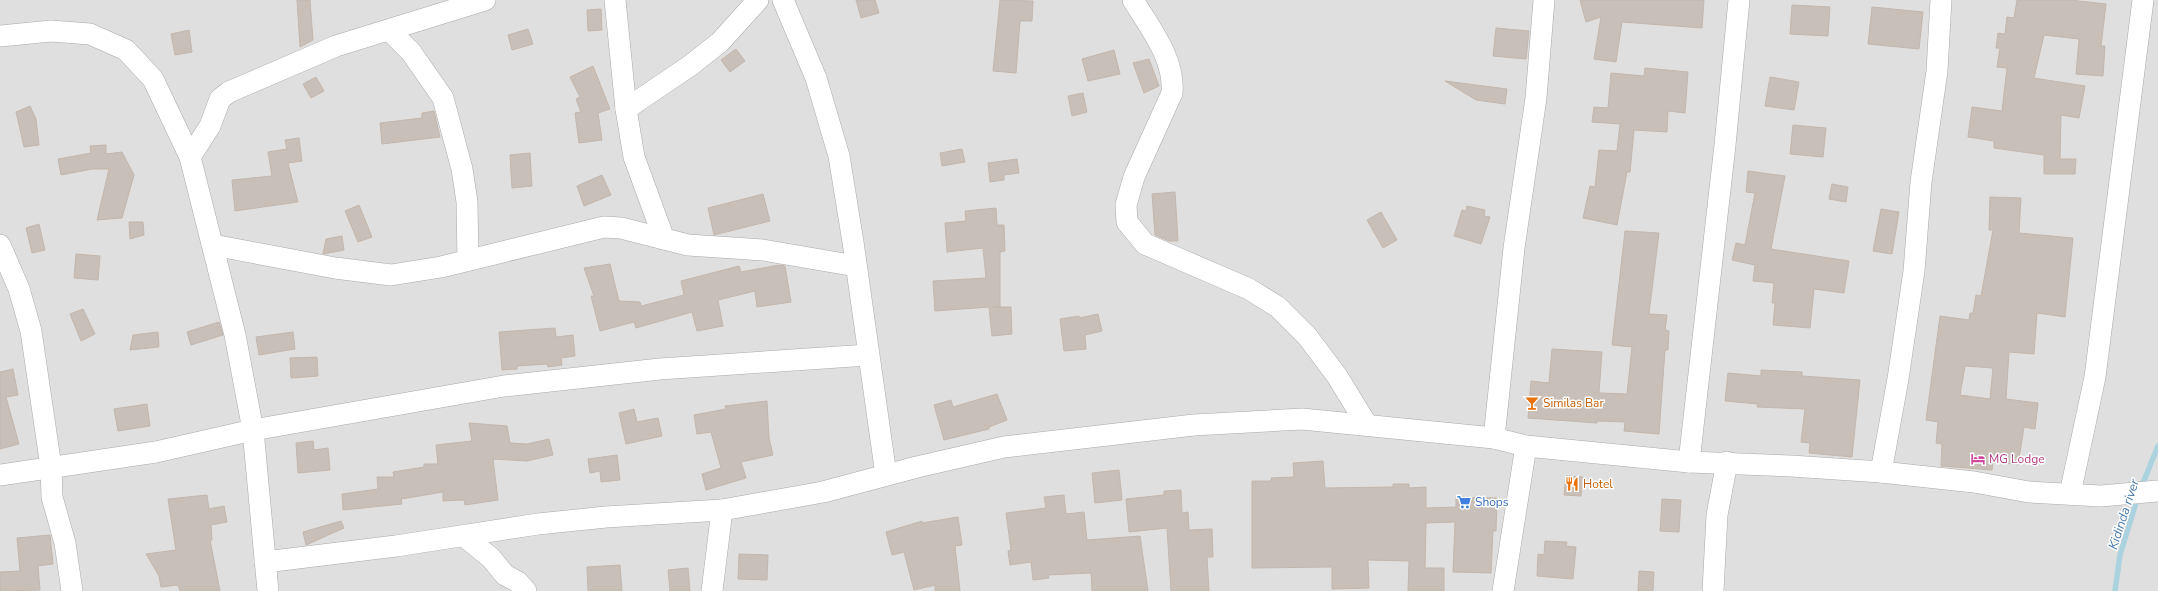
<svg xmlns="http://www.w3.org/2000/svg" width="2158" height="591" font-family="'Nunito Sans',sans-serif">
<style>
.residential{fill:#e0dfdf}
.lines{fill:none;stroke-linecap:round;stroke-linejoin:round}
.stream{stroke:#aad3df;stroke-width:5.5}
.building{fill:#c7bfb8;stroke:#c4b6ab;fill-rule:evenodd}
.street-casing{stroke:#a9a9a9;stroke-width:22}
.street{stroke:#fff;stroke-width:21}
.labels{text-anchor:middle;stroke-width:3;stroke-linejoin:round;paint-order:stroke}
.food-label{font-size:12px;fill:#c56008;stroke:#fff;text-anchor:start}
.hotel-label{font-size:12px;fill:#b23c85;stroke:#fff;text-anchor:start}
.shop-label{font-size:12px;fill:#366cbe;stroke:#fff;text-anchor:start}
.water-label{font-size:13px;font-style:italic;fill:#4a7aab;stroke:#fff}
</style>
<rect width="100%" height="100%" fill="#f2efe9"/>
<rect class="residential" x="0" y="0" width="2158" height="591"/>
<g class="lines">
<g class="stream">
<polyline points="2141,488 2158,446"/>
<polyline points="2115,591 2120,555 2138,496"/>
</g>
</g>
<g class="building">
<polygon points="297,0 310,0 313,40 300,47"/>
<polygon points="856,0 875,0 879,13 861,18"/>
<polygon points="1000,0 1033,1 1032,21 1020,21 1016,73 993,71"/>
<polygon points="1580,0 1704,0 1702,28 1622,22 1616,62 1594,59 1601,17 1586,22"/>
<polygon points="2017,0 2070,0 2106,4 2101,46 2105,46 2103,76 2076,74 2079,39 2044,35 2034,78 2085,86 2079,118 2061,115 2060,159 2076,159 2075,174 2044,174 2044,155 1994,148 1994,141 1968,137 1972,107 2002,111 2007,68 1997,67 2000,48 1996,48 1998,33 2005,34 2007,17 2014,18"/>
<polygon points="1792,5 1830,7 1828,36 1790,34"/>
<polygon points="1872,7 1923,12 1919,49 1868,44"/>
<polygon points="601,9 602,30 588,31 587,10"/>
<polygon points="1496,28 1529,31 1526,59 1493,56"/>
<polygon points="528,29 533,44 512,50 508,35"/>
<polygon points="189,30 192,52 175,55 171,34"/>
<polygon points="736,49 745,61 730,72 721,60"/>
<polygon points="1114,50 1120,74 1088,81 1082,59"/>
<polygon points="1149,59 1159,86 1144,93 1133,63"/>
<polygon points="593,66 610,109 598,113 602,140 579,143 575,113 581,112 576,99 580,97 570,77"/>
<polygon points="1645,68 1688,72 1685,113 1668,111 1667,132 1634,130 1630,172 1627,172 1617,225 1583,218 1590,186 1595,187 1599,150 1617,151 1620,124 1592,122 1594,107 1608,108 1611,73 1644,76"/>
<polygon points="316,77 324,91 311,98 303,84"/>
<polygon points="1770,77 1799,82 1794,110 1765,106"/>
<polygon points="1445,81 1507,89 1505,104 1476,100"/>
<polygon points="1083,93 1087,112 1072,116 1068,96"/>
<polygon points="30,106 36,119 39,145 24,147 16,112"/>
<polygon points="434,111 440,137 382,144 380,123 422,118 422,113"/>
<polygon points="1793,125 1826,128 1823,157 1790,154"/>
<polygon points="299,138 302,161 288,163 298,202 235,211 232,180 272,176 268,152 287,149 285,140"/>
<polygon points="106,145 106,154 122,152 134,175 122,218 97,220 109,169 92,169 61,175 58,159 91,153 90,146"/>
<polygon points="962,149 965,162 942,166 940,153"/>
<polygon points="530,153 532,186 512,188 510,155"/>
<polygon points="1017,159 1019,173 1004,175 1004,180 990,182 988,163"/>
<polygon points="1748,171 1785,176 1771,249 1849,261 1844,293 1814,289 1810,328 1773,325 1775,303 1772,303 1774,283 1753,281 1755,265 1732,260 1736,243 1745,245 1755,193 1746,192"/>
<polygon points="602,175 611,195 584,206 577,186"/>
<polygon points="1832,184 1848,187 1846,202 1829,199"/>
<polygon points="1175,192 1178,241 1169,241 1155,235 1152,194"/>
<polygon points="763,194 770,221 714,235 708,208"/>
<path d="M1990,197L2021,198L2019,233L2073,238L2065,317L2037,313L2034,354L2009,352L2006,399L2038,403L2035,429L2024,427L2018,465L1993,461L1992,470L1941,466L1942,444L1936,443L1938,422L1926,420L1940,316L1969,320L1970,313H1973L1976,295L1981,296L1993,230H1989ZM1965,366L1993,368L1990,399L1960,395Z"/>
<polygon points="359,205 372,237 358,242 345,211"/>
<polygon points="1467,206 1485,210 1484,216 1490,217 1481,244 1454,236 1462,210 1466,211"/>
<polygon points="996,208 997,225 1004,225 1005,251 1000,252 1000,307 993,307 1011,307 1012,334 992,336 989,307 935,311 933,281 986,278 983,248 947,252 945,223 966,221 965,211"/>
<polygon points="1881,209 1899,212 1892,254 1873,251"/>
<polygon points="1381,212 1397,240 1383,248 1367,220"/>
<polygon points="129,222 143,222 144,235 130,239"/>
<polygon points="39,224 45,250 32,253 26,228"/>
<polygon points="1625,231 1659,233 1649,314 1667,315 1665,330 1669,331 1668,350 1665,350 1659,434 1624,431 1625,422 1597,421 1597,423 1528,418 1531,381 1549,383 1552,349 1602,352 1599,393 1627,394 1632,347 1612,345"/>
<polygon points="342,236 344,250 323,254 326,239"/>
<polygon points="76,254 100,256 98,280 74,278"/>
<polygon points="610,264 619,301 640,302 641,306 684,295 681,281 739,266 741,272 779,265 785,266 791,302 757,307 755,291 718,300 723,326 697,331 692,312 636,328 634,322 600,331 591,296 594,296 584,268"/>
<polygon points="83,309 95,334 81,341 70,314"/>
<polygon points="1098,314 1102,331 1085,335 1086,349 1064,351 1060,319 1079,316 1079,318"/>
<polygon points="219,322 223,335 191,345 187,332"/>
<polygon points="555,328 556,337 573,335 575,356 561,358 562,365 548,367 547,364 517,366 517,369 502,370 499,332"/>
<polygon points="158,332 159,347 130,350 133,335"/>
<polygon points="293,332 295,349 259,355 256,337"/>
<polygon points="317,357 318,376 291,378 290,358"/>
<polygon points="13,369 18,395 6,397 19,444 0,449 0,372"/>
<polygon points="1761,370 1802,372 1802,376 1860,380 1852,457 1809,453 1810,443 1801,442 1805,409 1757,407 1758,404 1725,401 1728,373 1761,376"/>
<polygon points="997,394 1007,420 989,427 989,429 944,440 934,405 951,400 953,407"/>
<polygon points="767,401 769,438 773,455 741,462 746,478 706,490 702,474 721,468 711,432 697,434 694,415 726,409 725,406"/>
<polygon points="147,404 150,426 118,431 114,409"/>
<polygon points="634,409 637,422 658,418 662,436 626,444 619,413"/>
<polygon points="469,423 507,426 510,443 527,444 549,439 553,455 527,461 493,459 498,500 465,505 464,500 443,501 443,492 401,499 402,504 343,510 342,494 378,489 377,477 394,477 393,472 424,467 424,464 438,464 436,445 472,441"/>
<polygon points="313,441 314,450 328,448 330,470 298,473 296,443"/>
<polygon points="617,455 620,480 601,482 600,471 590,473 588,459"/>
<polygon points="1323,461 1325,488 1393,487 1393,484 1409,484 1409,488 1426,487 1426,508 1456,507 1456,497 1497,498 1496,531 1493,531 1491,573 1453,572 1455,522 1426,523 1425,568 1444,568 1444,591 1408,591 1409,561 1368,560 1369,588 1332,589 1332,567 1252,568 1252,481 1271,481 1271,478 1294,477 1293,463"/>
<polygon points="1119,470 1122,500 1095,503 1092,473"/>
<polygon points="1566,476 1583,477 1581,496 1564,495"/>
<polygon points="1181,490 1182,513 1188,512 1189,530 1212,529 1213,557 1207,557 1209,591 1171,591 1167,528 1129,532 1126,499 1164,495 1164,491"/>
<polygon points="207,495 209,509 224,506 227,522 211,525 212,540 210,540 220,591 180,591 178,585 161,587 159,576 146,554 176,550 168,499"/>
<polygon points="1064,495 1066,514 1084,512 1087,540 1140,536 1148,591 1092,591 1091,573 1048,575 1049,578 1033,580 1031,562 1010,565 1008,551 1011,550 1006,513 1046,508 1044,497"/>
<polygon points="1662,499 1681,500 1679,532 1660,531"/>
<polygon points="958,517 962,545 955,546 960,591 935,591 935,585 914,590 904,552 892,555 886,532 922,521 922,523"/>
<polygon points="341,521 344,528 306,545 303,532"/>
<polygon points="50,535 53,564 38,566 40,590 0,591 0,572 20,571 17,538"/>
<polygon points="1545,541 1567,542 1566,546 1576,547 1573,579 1537,576 1538,554 1544,555"/>
<polygon points="739,554 768,555 767,580 738,579"/>
<polygon points="620,565 622,591 588,591 587,567"/>
<polygon points="688,568 690,591 670,591 668,570"/>
<polygon points="1639,571 1654,572 1653,591 1638,591"/>
</g>
<g class="lines">
<defs>
<g id="street">
<polyline points="615,0 626,109 634,157 664,239"/>
<polyline points="783,0 816,78 839,156 853,242 886,475"/>
<path d="M1133,0C1150,28 1175,59 1172,93L1134,177L1126,205L1127,222L1145,244L1249,289L1278,307L1307,336L1337,376L1367,425"/>
<polyline points="389,30 411,52 443,98 462,169 467,202 468,260"/>
<polyline points="0,36 51,31 90,34 126,50 153,79 190,157 235,335 253,430 268,591"/>
<polyline points="626,109 691,65 720,42 758,0"/>
<polyline points="190,157 210,126 220,99 229,92 336,46 485,0"/>
<polyline points="0,245 19,289 31,331 51,467 52,497 65,543 72,591"/>
<polyline points="213,245 335,268 391,275 441,267 604,227 621,228 688,245 763,250 856,266"/>
<polyline points="1494,438 1514,248 1536,98 1544,0"/>
<polyline points="1689,462 1725,145 1739,0"/>
<polyline points="1881,472 1898,379 1914,271 1921,182 1937,71 1941,0"/>
<polyline points="0,475 156,452 253,430 504,386 660,369 868,355"/>
<polyline points="2070,494 2095,377 2143,0"/>
<polyline points="464,536 491,558 505,575 518,582 526,591"/>
<polyline points="265,562 396,546 538,524 606,517 722,510 823,492 917,467 1004,447 1194,425 1302,419 1494,438 1526,446 1689,462 1791,466 1881,472 1974,482 2029,492 2101,496 2158,491"/>
<polyline points="712,591 722,510"/>
<polyline points="1503,591 1526,446"/>
<polyline points="1713,591 1717,515 1727,462"/>
</g>
</defs>
<use href="#street" class="street-casing"/>
<use href="#street" class="street"/>
</g>
<defs>
<symbol id="bar-bare" viewBox="-9 -9 18 18"><path d="M-6-5H6L.8 .8V4.5H3.5V6h-7V4.5H-.8V.8Z" fill="#e8710a" stroke="#fff" stroke-width="2.5" paint-order="stroke"/></symbol>
<symbol id="hotel-bare" viewBox="-9 -9 18 18"><path d="M-6-4.5h1.5V1H6V5H4.5V3h-9V5H-6ZM-4 0a1.8 1.8 0 1 1 3.6 0ZM.5 0V-2.5h3Q6-2.5 6 0Z" fill="#d1479c" stroke="#fff" stroke-width="2.5" paint-order="stroke"/></symbol>
<symbol id="restaurant-bare" viewBox="-9 -9 18 18"><path d="M-5-6h1v4h1v-4h1v4h1v-4h1v5L-1.5 .5V6h-2V.5L-5-1ZM5-6V6H3V1.5H1.5Q1.5-4 5-6Z" fill="#e8710a" stroke="#fff" stroke-width="2.5" paint-order="stroke"/></symbol>
<symbol id="supermarket-bare" viewBox="-9 -9 18 18"><path d="M-6-5.5h2.5l.6 2H6L4.5 2H-2.5L-4.4-4H-6ZM-1.5 3.2a1.3 1.3 0 1 0 .1 0ZM3 3.2a1.3 1.3 0 1 0 .1 0Z" fill="#3f7fe0" stroke="#fff" stroke-width="2.5" paint-order="stroke"/></symbol>
</defs>
<g fill-rule="evenodd">
<use href="#bar-bare" x="1522" y="393" width="20" height="20"/>
<use href="#hotel-bare" x="1968" y="449" width="20" height="20"/>
<use href="#restaurant-bare" x="1562" y="474" width="20" height="20"/>
<use href="#supermarket-bare" x="1454" y="492" width="20" height="20"/>
</g>
<g class="labels">
<g class="food-label">
<text x="1543" y="407">Similas Bar</text>
<text x="1583" y="488">Hotel</text>
</g>
<g class="hotel-label">
<text x="1989" y="463">MG Lodge</text>
</g>
<g class="shop-label">
<text x="1475" y="506">Shops</text>
</g>
<g class="water-label">
<text transform="translate(2123 514) rotate(-72)" y="5">Kidinda river</text>
</g>
</g>
</svg>
